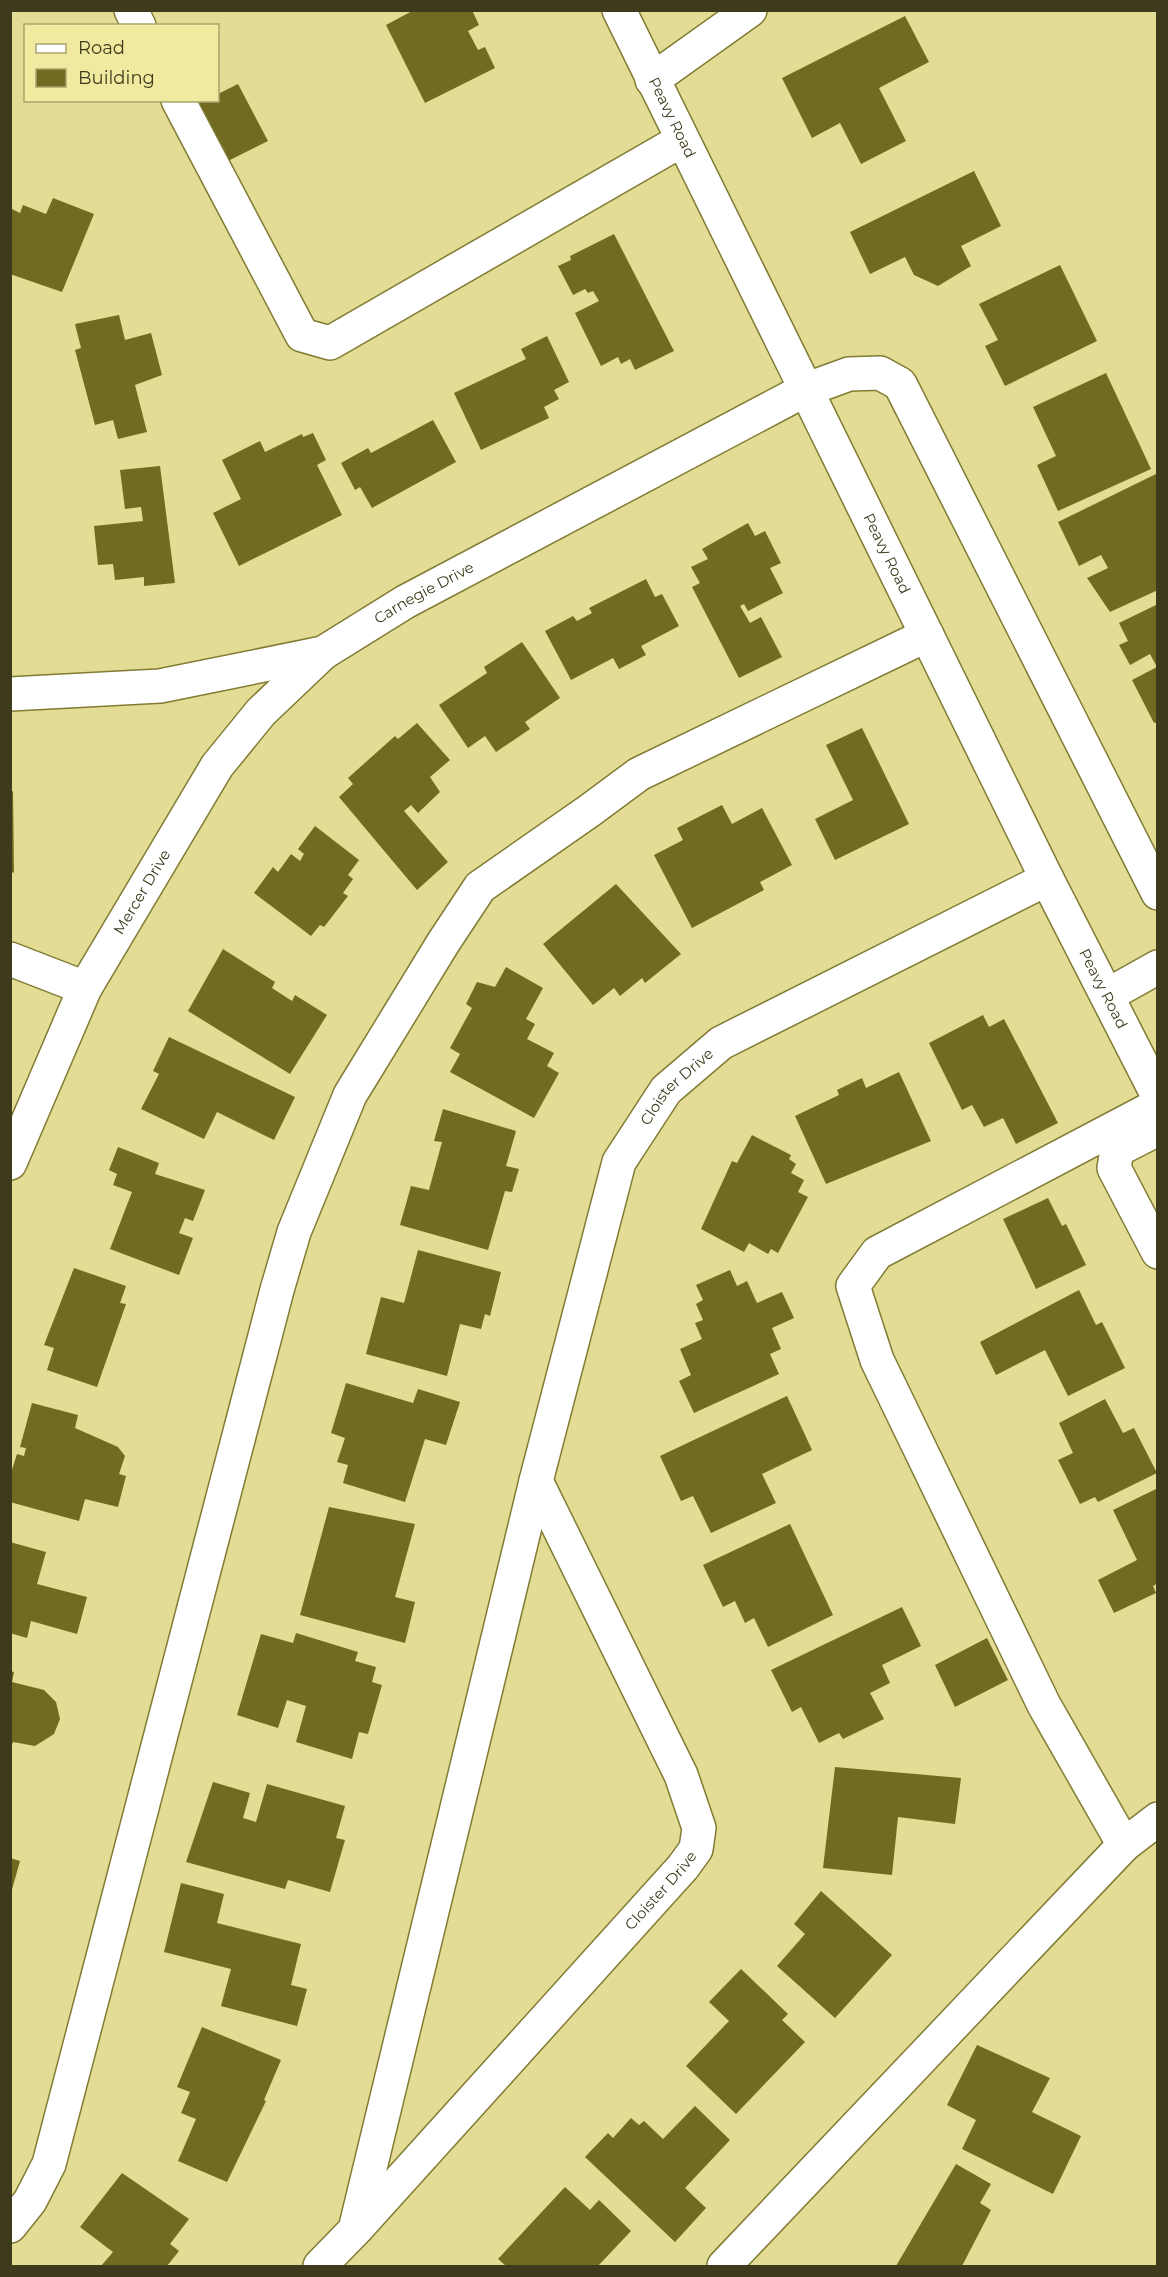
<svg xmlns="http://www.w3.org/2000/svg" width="1168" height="2277" font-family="Montserrat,sans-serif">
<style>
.building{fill:#716a21}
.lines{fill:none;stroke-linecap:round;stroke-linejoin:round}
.minor-casing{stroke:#827b34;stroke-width:36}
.minor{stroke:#fff;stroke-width:33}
.labels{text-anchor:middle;stroke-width:6;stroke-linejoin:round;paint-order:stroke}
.street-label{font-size:15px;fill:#3e3b1d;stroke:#f0eaa0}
</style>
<rect width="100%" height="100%" fill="#e2dc94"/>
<g class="building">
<polygon points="414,10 472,10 479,25 468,31 478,50 485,47 495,68 425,103 386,25"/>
<polygon points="905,16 929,62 879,88 906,141 861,164 840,123 812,138 782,78"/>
<polygon points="238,84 268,141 226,162 196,105 206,100 218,100 218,94"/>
<polygon points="974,171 1001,226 961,246 971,266 938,286 914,275 905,257 870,274 850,232"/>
<polygon points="53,198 94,214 62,292 10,274 10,208 20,213 23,205 46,214"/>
<polygon points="614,234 674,351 635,370 630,359 621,364 618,357 601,366 575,313 599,301 593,291 588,293 585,289 573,295 558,266 571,260 570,256"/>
<polygon points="1060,265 1097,341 1005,386 985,346 998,340 979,304"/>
<polygon points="119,315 125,340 151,333 162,375 135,385 147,432 118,439 113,420 95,425 75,350 81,348 75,324"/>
<polygon points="547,336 569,382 554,390 559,399 544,407 549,418 481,450 454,393 526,359 521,349"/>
<polygon points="1106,373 1151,469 1058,511 1037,465 1056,456 1033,407"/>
<polygon points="433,420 456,462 372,508 360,487 355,490 341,463 368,448 371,453"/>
<polygon points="313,433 326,460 317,465 342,515 239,566 213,513 241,499 222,460 260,441 265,452 302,434 303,437"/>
<polygon points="160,466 175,583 144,586 144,577 115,580 113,564 98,565 94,526 143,521 141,507 125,509 120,470"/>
<polygon points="1158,473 1158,590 1110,612 1087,578 1108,568 1101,555 1079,566 1058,522"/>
<polygon points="748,523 755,536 765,531 781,563 770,568 783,593 748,611 744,604 740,606 750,623 761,617 782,657 739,678 692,587 700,583 691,567 708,559 702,549"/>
<polygon points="646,579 655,597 662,594 679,626 641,646 646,655 619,669 613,658 571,680 545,631 573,616 577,621 592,613 589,608"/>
<polygon points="1158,604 1158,722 1154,723 1132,680 1157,667 1150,654 1130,665 1119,645 1128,641 1119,623"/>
<polygon points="522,642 560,698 525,722 530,729 496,752 485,736 468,748 439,705 487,673 484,667"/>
<polygon points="417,723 450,760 430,777 440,792 418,813 411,805 404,811 448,862 417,890 339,797 353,784 348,778 395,736 398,739"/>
<polygon points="862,728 909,824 835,860 815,819 853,800 826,745"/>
<polygon points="13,791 14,872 10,874 10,792"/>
<polygon points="722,805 732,824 762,808 792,865 760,882 764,890 692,928 654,855 683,840 677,828"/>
<polygon points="315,826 359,860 348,875 353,879 343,893 348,896 324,927 320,925 311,936 254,893 273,867 278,872 291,854 300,861 304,854 298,849"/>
<polygon points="616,884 681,954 645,983 642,978 620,996 614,988 593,1005 543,944"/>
<polygon points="223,949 275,982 272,988 292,1001 295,995 327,1015 290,1074 188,1011"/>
<polygon points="506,967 543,988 526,1019 535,1024 527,1039 554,1053 547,1066 559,1073 534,1118 450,1072 460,1054 450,1048 472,1008 466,1004 477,982 495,987"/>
<polygon points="983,1015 989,1027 1004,1019 1058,1123 1016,1144 1003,1118 984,1127 972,1105 962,1110 929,1043"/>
<polygon points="169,1037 295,1097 274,1140 217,1112 204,1139 141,1109 159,1074 153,1071"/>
<polygon points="899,1072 931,1141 826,1184 795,1116 839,1095 837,1090 862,1078 866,1088"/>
<polygon points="443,1109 516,1131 506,1166 519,1169 512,1192 505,1191 488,1250 400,1225 411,1186 429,1190 442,1142 434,1141"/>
<polygon points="752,1135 791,1155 789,1159 796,1164 791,1173 804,1180 798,1192 808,1197 778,1253 771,1249 768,1254 749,1243 744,1252 701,1229 732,1161 737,1163"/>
<polygon points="118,1147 159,1163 155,1174 205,1190 193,1221 185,1218 179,1233 193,1238 179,1275 110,1249 132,1192 113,1185 117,1174 109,1170"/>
<polygon points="1048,1198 1062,1226 1066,1224 1086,1265 1036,1289 1003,1219"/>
<polygon points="418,1250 501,1272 490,1316 485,1314 481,1329 460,1324 447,1376 366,1354 381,1297 404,1303"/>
<polygon points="74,1268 126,1286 120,1303 126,1304 97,1387 47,1370 54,1348 44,1345"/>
<polygon points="730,1270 737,1286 747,1281 757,1303 782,1292 794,1318 772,1328 781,1349 770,1354 779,1374 694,1413 679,1381 691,1375 680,1349 702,1339 695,1323 703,1320 696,1304 703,1300 696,1285"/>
<polygon points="1079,1290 1096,1325 1102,1322 1125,1368 1068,1396 1045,1350 996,1375 980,1342"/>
<polygon points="346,1383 413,1403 418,1389 460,1402 446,1445 425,1439 405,1502 343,1483 348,1465 337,1462 345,1438 331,1433"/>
<polygon points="787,1396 812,1450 762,1474 776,1503 711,1533 693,1496 681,1501 660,1456"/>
<polygon points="1105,1399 1123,1433 1134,1428 1157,1473 1098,1502 1095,1497 1080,1504 1058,1460 1073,1453 1059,1423"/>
<polygon points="32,1403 78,1415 75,1428 118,1447 125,1456 119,1474 126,1476 118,1507 85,1499 79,1521 10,1502 10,1476 17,1454 24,1456 26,1448 20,1447"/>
<polygon points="1158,1488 1158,1583 1153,1586 1156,1593 1114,1613 1098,1580 1137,1560 1113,1510"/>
<polygon points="329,1507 415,1524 395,1597 415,1602 405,1643 300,1615"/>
<polygon points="790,1524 833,1615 768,1647 754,1618 745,1623 735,1601 723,1607 703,1565"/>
<polygon points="10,1542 46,1552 37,1584 87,1597 77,1634 31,1621 27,1638 10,1633"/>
<polygon points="902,1607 921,1646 882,1665 890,1683 870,1693 884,1719 843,1739 839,1733 819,1743 801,1707 792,1712 771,1670"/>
<polygon points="296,1633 358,1652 355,1661 376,1667 372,1682 382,1685 368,1734 359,1732 352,1759 296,1742 306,1706 287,1700 278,1728 237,1715 261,1634 293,1643"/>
<polygon points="987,1638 1008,1680 955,1707 935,1665"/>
<polygon points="10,1671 14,1672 12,1682 44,1690 56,1702 60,1719 54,1734 35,1746 13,1742 10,1750"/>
<polygon points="835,1767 961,1778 955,1824 898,1817 892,1875 823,1868"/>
<polygon points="213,1782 250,1793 243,1818 256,1822 267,1784 345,1806 336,1838 345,1840 330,1892 288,1880 285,1889 186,1862"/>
<polygon points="10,1858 20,1861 11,1893 10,1893"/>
<polygon points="181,1883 224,1894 217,1923 301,1944 291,1985 307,1989 297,2026 221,2006 231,1969 164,1952"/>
<polygon points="821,1891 892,1955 835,2018 777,1966 805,1934 794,1924"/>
<polygon points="741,1969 788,2014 782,2020 805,2042 736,2114 686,2066 729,2021 709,2002"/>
<polygon points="202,2027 281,2060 264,2100 266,2101 227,2182 178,2161 196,2119 181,2113 190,2092 177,2087"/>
<polygon points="977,2045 1050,2078 1032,2112 1081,2136 1053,2194 962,2149 976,2120 947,2105"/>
<polygon points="695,2106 730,2140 685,2188 706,2208 675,2242 585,2157 608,2133 613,2138 631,2118 639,2125 644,2121 663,2139"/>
<polygon points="956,2164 991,2184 980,2203 991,2210 962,2266 896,2266"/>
<polygon points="122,2173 189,2219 170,2244 179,2251 167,2266 101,2266 113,2252 80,2227"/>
<polygon points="565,2187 590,2210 599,2200 631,2231 598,2266 506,2266 498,2259"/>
</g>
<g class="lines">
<defs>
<g id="minor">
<polyline points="131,10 139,26"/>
<path id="s1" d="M619,10L1047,879L1158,1096"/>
<polyline points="652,80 750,10"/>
<polyline points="178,100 302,335 330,343 682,140"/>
<path id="s2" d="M10,694L160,686L323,653L405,602L805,390L849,374L880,373L900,384L1158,893"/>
<polyline points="10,959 85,988"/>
<polyline points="1108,995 1158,967"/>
<polyline points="1158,1105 877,1253 853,1286 877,1360 1044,1705 1124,1845 1158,1819"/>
<polyline points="1156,1130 1117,1150 1114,1168 1158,1252"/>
<path id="s3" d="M10,1163L85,988L217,766L261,712L323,653"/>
<polyline points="10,2226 30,2201 49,2164 277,1290 294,1232 350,1095 443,943 480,887 589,811 639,774 927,635"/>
<path id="s4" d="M357,2228L683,1867L696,1849L699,1828L681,1775L536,1481"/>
<path id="s5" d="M320,2266L355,2230L536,1481L619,1162L666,1090L721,1043L1047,879"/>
<polyline points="724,2266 1124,1845"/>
</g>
</defs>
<use href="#minor" class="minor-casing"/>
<use href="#minor" class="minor"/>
</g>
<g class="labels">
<g class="street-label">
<text dy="5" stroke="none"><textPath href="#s1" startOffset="120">Peavy Road</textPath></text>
<text dy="5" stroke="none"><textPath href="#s1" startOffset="606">Peavy Road</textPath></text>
<text dy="5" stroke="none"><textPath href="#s2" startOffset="434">Carnegie Drive</textPath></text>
<text dy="5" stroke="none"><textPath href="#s3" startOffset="302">Mercer Drive</textPath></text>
<text dy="5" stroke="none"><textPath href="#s1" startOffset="1092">Peavy Road</textPath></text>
<text dy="5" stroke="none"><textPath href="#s5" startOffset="1246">Cloister Drive</textPath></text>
<text dy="5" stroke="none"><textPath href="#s4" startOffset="454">Cloister Drive</textPath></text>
</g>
</g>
<rect width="1168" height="2277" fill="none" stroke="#3e3b1d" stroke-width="24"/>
<rect x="24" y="24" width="195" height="78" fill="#f0eaa0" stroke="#a9a46c" stroke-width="1.5"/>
<rect x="36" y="44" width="30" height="9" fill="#ffffff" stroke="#a9a46c" stroke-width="1.5"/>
<text x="78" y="54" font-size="18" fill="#3e3b1d">Road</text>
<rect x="36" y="69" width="30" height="18" fill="#716a21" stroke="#a9a46c" stroke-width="1.5"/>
<text x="78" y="84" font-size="18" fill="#3e3b1d">Building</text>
</svg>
